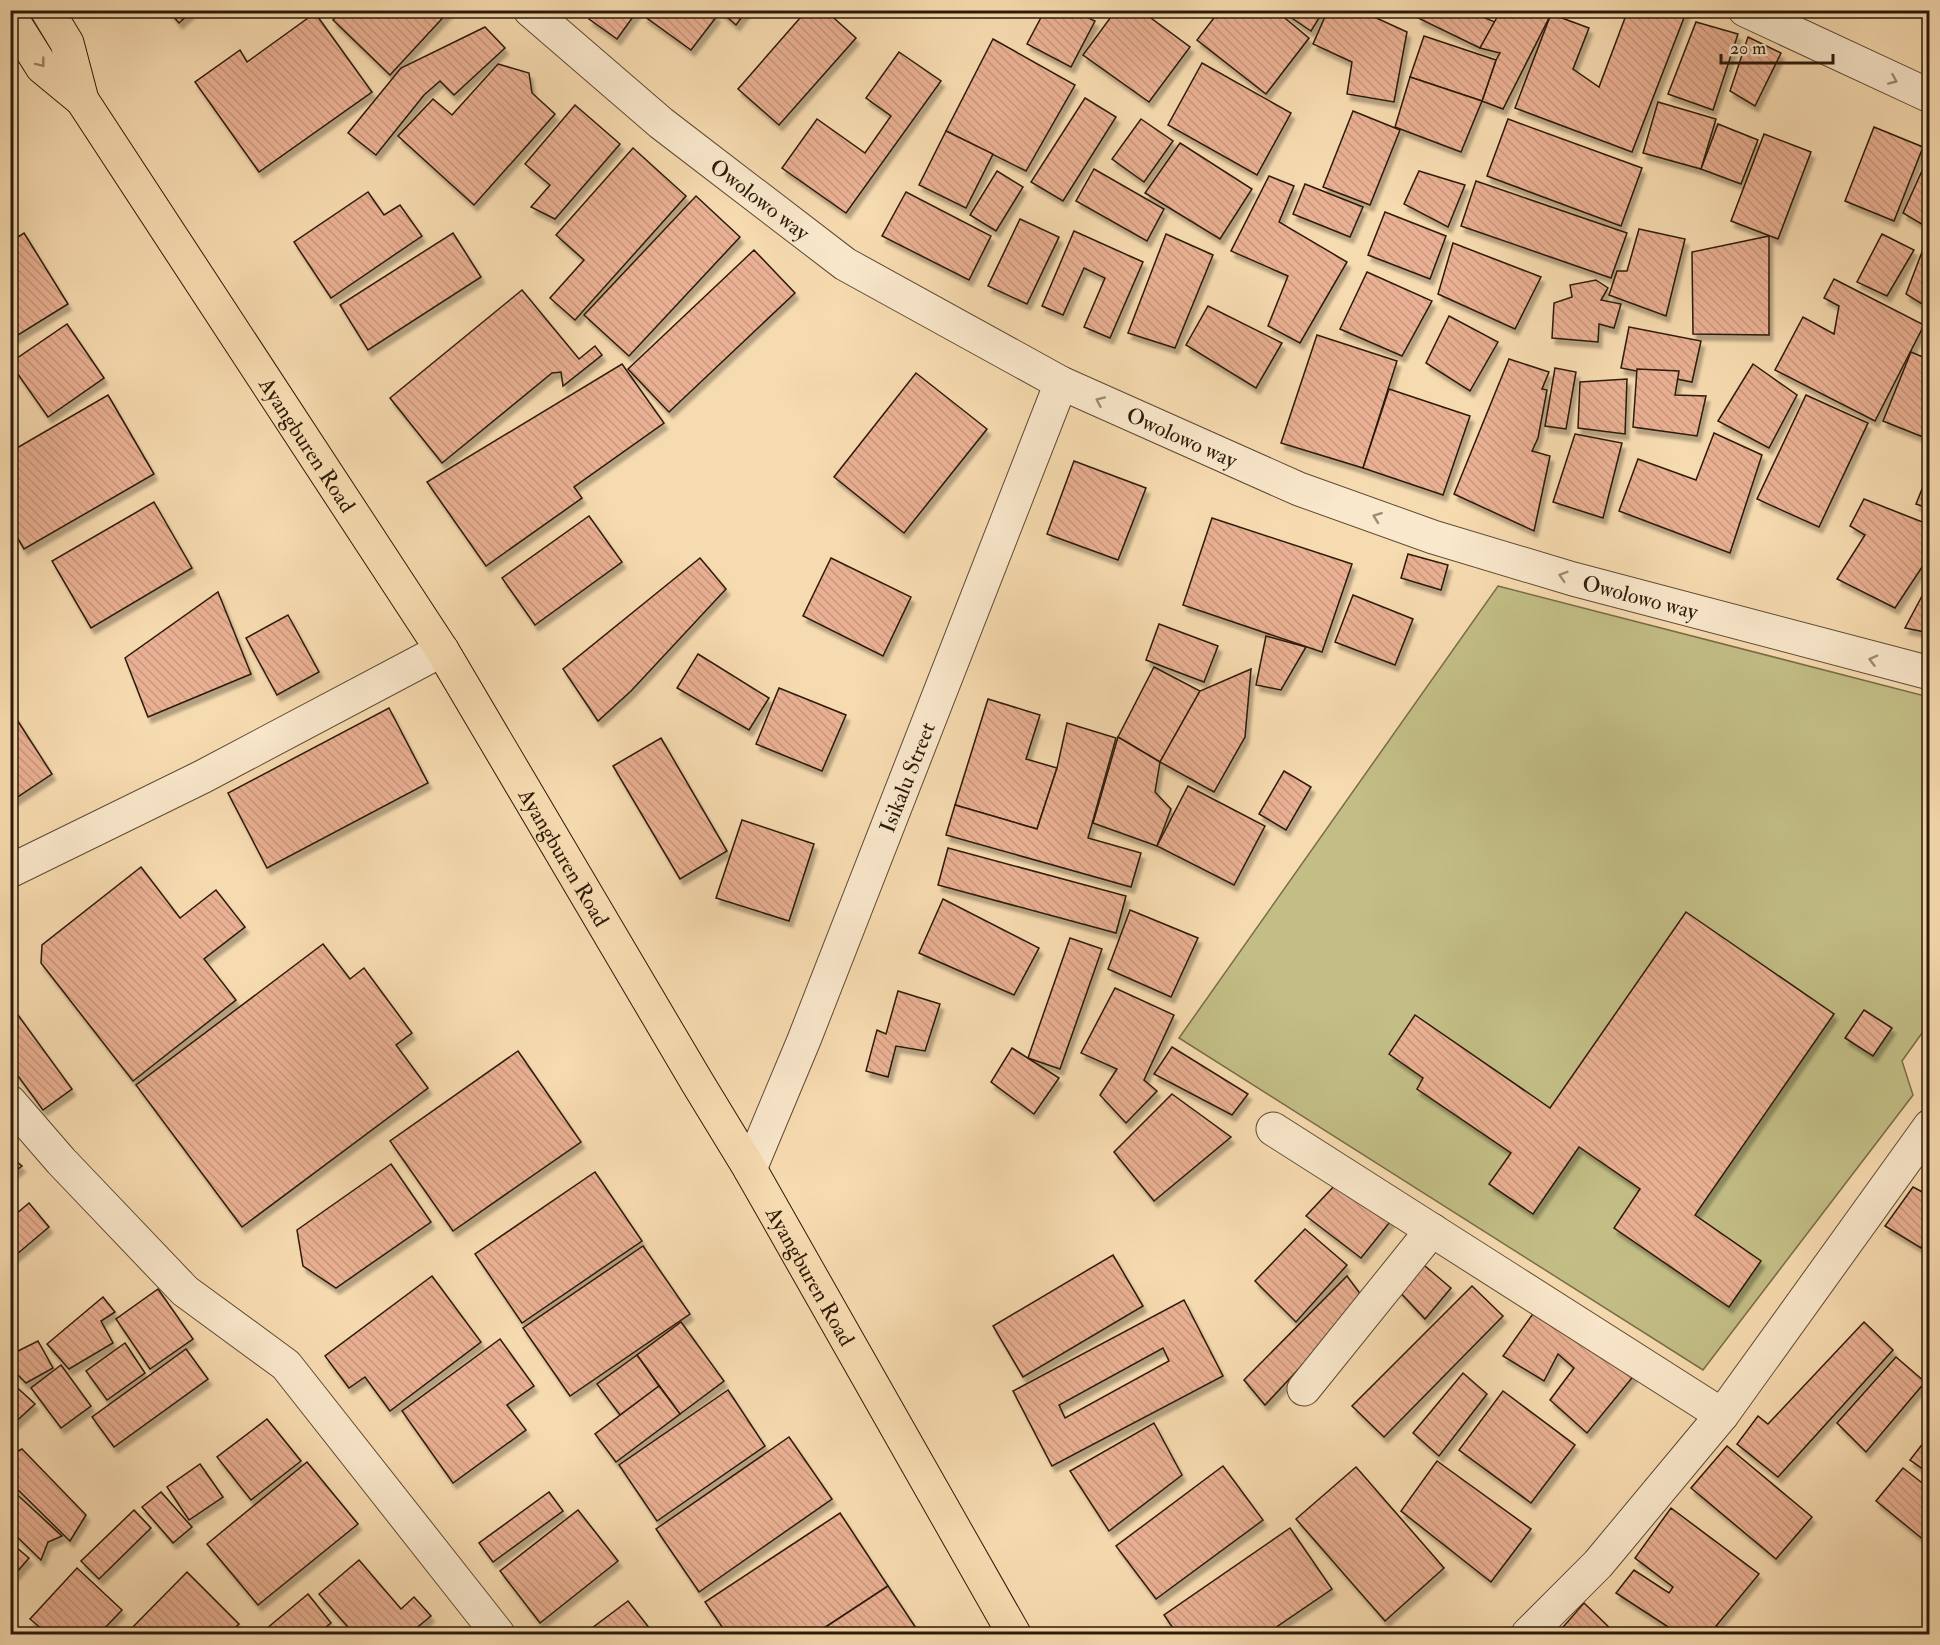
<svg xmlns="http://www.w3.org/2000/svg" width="1940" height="1645" font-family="'IM FELL Double Pica',serif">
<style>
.grass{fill:#c3be86;stroke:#786c48;stroke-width:1.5}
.building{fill:url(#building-back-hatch);stroke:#2c1a09;stroke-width:1.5;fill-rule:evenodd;filter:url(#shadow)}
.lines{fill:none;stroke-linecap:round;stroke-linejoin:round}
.minor-casing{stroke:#5f4a33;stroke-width:35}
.major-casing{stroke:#2c1a09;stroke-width:35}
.minor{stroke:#fae8cc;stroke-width:33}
.major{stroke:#f7dbb0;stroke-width:33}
.oneway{stroke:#9c8465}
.oneway2{stroke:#9d8b74}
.labels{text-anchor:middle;stroke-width:6;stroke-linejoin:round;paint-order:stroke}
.street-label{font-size:22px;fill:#2c1a09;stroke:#fae8cc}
</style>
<defs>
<pattern id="building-back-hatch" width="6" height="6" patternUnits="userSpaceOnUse" patternTransform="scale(1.5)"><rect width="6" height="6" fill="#eab093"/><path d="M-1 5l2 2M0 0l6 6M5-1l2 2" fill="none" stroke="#c9977d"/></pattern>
<filter id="shadow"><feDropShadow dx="3.5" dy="6" stdDeviation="1.5" flood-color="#0004"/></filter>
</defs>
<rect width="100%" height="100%" fill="#f7dbb0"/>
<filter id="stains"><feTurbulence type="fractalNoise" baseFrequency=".00333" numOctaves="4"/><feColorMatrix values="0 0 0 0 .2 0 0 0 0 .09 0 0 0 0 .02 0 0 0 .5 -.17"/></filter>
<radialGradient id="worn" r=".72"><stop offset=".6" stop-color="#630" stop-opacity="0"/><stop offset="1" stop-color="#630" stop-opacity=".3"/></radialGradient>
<polygon class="grass" points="1498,586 1929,697 1930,1022 1902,1061 1913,1095 1703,1370 1179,1038"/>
<g class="building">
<polygon points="168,10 193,10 179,23"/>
<polygon points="342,10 450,10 390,75 333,20"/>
<polygon points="595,10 638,10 617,39 589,19"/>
<polygon points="648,10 710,10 717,16 691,50 644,16"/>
<polygon points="719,10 747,10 736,25"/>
<polygon points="807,10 825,10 856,38 779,125 738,89"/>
<polygon points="1045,10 1073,10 1095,21 1071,67 1027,44"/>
<polygon points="1116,10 1140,10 1190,47 1149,102 1083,55"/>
<polygon points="1220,10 1275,10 1309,38 1266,94 1197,40"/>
<polygon points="1280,10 1324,10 1311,31"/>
<polygon points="1328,10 1359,10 1407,32 1394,102 1347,94 1352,62 1313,44"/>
<polygon points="1422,10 1475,10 1473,13 1495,22 1480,48 1418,18"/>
<polygon points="1501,10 1544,10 1551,14 1503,109 1482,101 1496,60 1500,53 1480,48"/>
<polygon points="1628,10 1687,10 1632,152 1515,108 1551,14 1589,28 1573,69 1599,87"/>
<polygon points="315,13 372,92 259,172 195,82 240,50 247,62"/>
<polygon points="1696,22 1738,34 1713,110 1668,94"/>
<polygon points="485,27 505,48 454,95 440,81 424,95 376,155 348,133 401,68"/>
<polygon points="1424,36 1496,60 1482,101 1410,77"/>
<polygon points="1748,37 1781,53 1755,106 1730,91"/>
<polygon points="993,39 1075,85 1026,171 946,131"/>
<polygon points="899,52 941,81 846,213 782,168 817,119 865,153 891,116 866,98"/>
<polygon points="1202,63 1291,113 1257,175 1168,125"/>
<polygon points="498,64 529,73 532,93 555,114 474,205 398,136 433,99 452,115"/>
<polygon points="1410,77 1482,101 1461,152 1395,127"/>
<polygon points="1085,98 1116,117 1063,201 1031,182"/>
<polygon points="1658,102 1716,119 1701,169 1643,153"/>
<polygon points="575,105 620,144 555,219 531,207 550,185 525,164"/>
<polygon points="1353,111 1400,130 1370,205 1323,187"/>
<polygon points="1141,119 1173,141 1144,182 1112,159"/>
<polygon points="1508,119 1642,168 1621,226 1487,176"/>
<polygon points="1718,124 1758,140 1741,184 1701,169"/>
<polygon points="1874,127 1923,147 1894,221 1845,201"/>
<polygon points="946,131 993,154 966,208 919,185"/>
<polygon points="1764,134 1811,152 1778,239 1731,221"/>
<polygon points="1180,143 1252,189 1220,239 1145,193"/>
<polygon points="633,148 686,196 575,320 550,298 584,260 556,235"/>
<polygon points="1930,153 1930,229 1903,213"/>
<polygon points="1094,169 1164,209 1147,241 1076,201"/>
<polygon points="997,171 1023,187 996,231 970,215"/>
<polygon points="1419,171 1465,185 1448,227 1404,204"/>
<polygon points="1269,176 1294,186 1279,222 1347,262 1300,343 1268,326 1288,276 1231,251"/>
<polygon points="1476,181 1627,233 1611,278 1461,226"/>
<polygon points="1305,184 1363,207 1350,237 1293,214"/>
<polygon points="368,192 384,215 400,205 422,236 331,298 294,242"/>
<polygon points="906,192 991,236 969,280 882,236"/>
<polygon points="696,196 740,237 629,356 584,315"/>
<polygon points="1385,212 1446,236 1430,279 1368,255"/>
<polygon points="1020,219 1059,237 1027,304 988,286"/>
<polygon points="1639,229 1685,239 1666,316 1609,295 1617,271 1627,271"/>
<polygon points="1074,231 1143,262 1110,338 1084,327 1105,278 1084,268 1063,315 1042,306"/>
<polygon points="1930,231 1930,309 1906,294"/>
<polygon points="24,233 68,304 10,340 10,242"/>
<polygon points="453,233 481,277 368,350 340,305"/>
<polygon points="1166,234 1213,255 1175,348 1128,333"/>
<polygon points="1882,234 1914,250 1887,296 1857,282"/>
<polygon points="1769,236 1769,335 1693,334 1692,252"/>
<polygon points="1453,243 1541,277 1515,329 1438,294"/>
<polygon points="754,250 795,293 669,412 628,369"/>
<polygon points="1367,272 1432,301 1402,356 1340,329"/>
<polygon points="1834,279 1924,325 1875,421 1775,370 1803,317 1834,334 1839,306 1824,298"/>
<polygon points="1596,280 1608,288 1601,300 1621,304 1614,328 1599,324 1598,342 1552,338 1554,303 1572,297 1570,285"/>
<polygon points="522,290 579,359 595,346 602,355 563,386 561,372 552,373 442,463 390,398"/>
<polygon points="1208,306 1282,343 1256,388 1186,345"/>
<polygon points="1449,316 1498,342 1470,391 1426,363"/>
<polygon points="67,324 104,378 48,417 10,363"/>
<polygon points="1629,327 1701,341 1692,382 1621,368"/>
<polygon points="1317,335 1397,361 1363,468 1281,443"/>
<polygon points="1911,352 1930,360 1930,434 1928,439 1883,421"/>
<polygon points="1509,359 1549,372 1542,389 1547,390 1538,438 1532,451 1550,456 1534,531 1454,494"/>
<polygon points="622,364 664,423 574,487 582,498 486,566 427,482"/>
<polygon points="1753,364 1797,395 1769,448 1718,421"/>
<polygon points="1555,368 1576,372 1566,429 1545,426"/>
<polygon points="1637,369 1679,371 1675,395 1706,396 1697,436 1633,427"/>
<polygon points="916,373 987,429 904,533 834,477"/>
<polygon points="1627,379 1625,434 1578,428 1580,382"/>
<polygon points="1389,389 1470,416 1443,495 1363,468"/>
<polygon points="108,395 154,474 24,549 10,525 10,452"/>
<polygon points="1806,395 1868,423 1819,527 1757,499"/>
<polygon points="1714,433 1762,455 1730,553 1619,511 1638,459 1696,480"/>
<polygon points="1575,434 1622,443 1603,518 1553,502"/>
<polygon points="1074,461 1146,488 1118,560 1047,534"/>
<polygon points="1930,469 1930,509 1916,504"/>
<polygon points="1864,499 1930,525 1930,555 1895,608 1837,579 1865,535 1850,526"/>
<polygon points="154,502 192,568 91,628 52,561"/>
<polygon points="589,516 622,562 535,625 502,578"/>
<polygon points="1212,518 1352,564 1322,652 1183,605"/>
<polygon points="1408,554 1448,565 1441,590 1401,578"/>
<polygon points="700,558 726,589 631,691 598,721 563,669"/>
<polygon points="831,558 911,597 883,656 803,616"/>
<polygon points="1930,581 1930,633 1905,628"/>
<polygon points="218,592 251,674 148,717 125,658"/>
<polygon points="1353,595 1413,619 1395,665 1335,642"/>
<polygon points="288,615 319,672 277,695 246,638"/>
<polygon points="1159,624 1218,646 1204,682 1146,660"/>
<polygon points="1266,636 1306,647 1281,690 1256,685"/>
<polygon points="698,654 769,698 749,730 677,688"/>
<polygon points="1154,667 1200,691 1160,762 1118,737"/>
<polygon points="1251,669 1245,737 1214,792 1160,762 1200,691"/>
<polygon points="779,688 846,715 822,771 756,744"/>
<polygon points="988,699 1040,715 1026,759 1057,768 1037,829 955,805"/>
<polygon points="389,708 428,783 267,868 228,793"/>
<polygon points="12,712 52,774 10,802 10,713"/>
<polygon points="1067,723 1116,738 1088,838 1141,853 1131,887 946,835 955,805 1037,829 1057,768"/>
<polygon points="1118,737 1160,762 1155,792 1171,809 1157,846 1093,823"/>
<polygon points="661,738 727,851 680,879 613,766"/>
<polygon points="1284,771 1311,787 1286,830 1259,814"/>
<polygon points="1188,786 1265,826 1234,885 1157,846"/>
<polygon points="742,820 814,844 789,921 716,898"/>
<polygon points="948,848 1126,896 1116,933 938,885"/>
<polygon points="141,867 180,918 216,890 245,927 204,959 236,1000 133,1081 41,963 42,945"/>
<polygon points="943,899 1039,948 1014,995 919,953"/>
<polygon points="1130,910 1198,938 1171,997 1108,969"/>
<polygon points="1686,912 1834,1014 1695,1215 1761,1261 1729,1307 1614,1228 1640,1189 1579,1147 1533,1214 1489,1184 1511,1153 1417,1089 1423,1078 1389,1054 1415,1015 1550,1108"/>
<polygon points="1070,938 1102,949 1060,1069 1028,1058"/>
<polygon points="323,944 350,979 364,968 412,1033 396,1045 428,1088 242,1227 136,1085"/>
<polygon points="1115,988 1174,1015 1144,1080 1157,1091 1126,1123 1100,1095 1117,1069 1081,1053"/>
<polygon points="898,991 940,1004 925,1051 896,1046 888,1077 866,1071 877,1030 886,1034"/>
<polygon points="10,1004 72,1089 43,1110 10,1065"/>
<polygon points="1864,1010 1892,1028 1873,1056 1845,1038"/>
<polygon points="1172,1047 1248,1094 1232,1115 1154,1074"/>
<polygon points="1012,1048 1059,1078 1034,1114 991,1082"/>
<polygon points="518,1051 581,1142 453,1231 390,1141"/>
<polygon points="1172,1094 1231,1137 1154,1201 1114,1152"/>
<polygon points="10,1156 22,1166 10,1175"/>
<polygon points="391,1164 431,1222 336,1288 303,1266 297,1230"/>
<polygon points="595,1172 642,1241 522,1323 475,1254"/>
<polygon points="1337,1183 1394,1217 1361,1258 1306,1216"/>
<polygon points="1913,1187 1930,1196 1930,1233 1921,1248 1885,1226"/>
<polygon points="29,1203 49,1227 10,1260 10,1219"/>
<polygon points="1305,1229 1347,1265 1296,1322 1255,1281"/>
<polygon points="643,1246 690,1314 570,1396 523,1328"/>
<polygon points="1113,1255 1143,1306 1023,1377 993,1326"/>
<polygon points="1419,1261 1451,1288 1425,1319 1396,1288"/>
<polygon points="432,1276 481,1342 390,1411 365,1377 349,1388 325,1356"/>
<polygon points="1347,1276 1364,1299 1265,1405 1244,1380"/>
<polygon points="1472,1286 1503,1316 1384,1437 1352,1406"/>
<polygon points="158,1289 193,1339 150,1369 116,1319"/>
<polygon points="103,1297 115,1312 101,1321 113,1343 69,1369 47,1344"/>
<path d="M1184,1300L1223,1376L1052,1466L1013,1391ZM1163,1348L1169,1361L1065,1418L1059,1405Z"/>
<polygon points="1537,1308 1636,1373 1587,1433 1550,1400 1574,1368 1558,1354 1544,1381 1503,1356"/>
<polygon points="681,1322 724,1381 680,1414 637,1355"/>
<polygon points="1864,1322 1893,1350 1778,1477 1737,1444 1758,1416 1768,1424"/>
<polygon points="500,1339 534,1386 507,1405 526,1430 453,1483 402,1411"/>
<polygon points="38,1341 53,1368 26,1383 10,1367 10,1355"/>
<polygon points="125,1343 145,1373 107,1400 86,1371"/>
<polygon points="186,1349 208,1379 114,1447 92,1417"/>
<polygon points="637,1355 659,1386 620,1415 597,1384"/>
<polygon points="1896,1357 1925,1382 1866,1452 1837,1423"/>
<polygon points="61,1365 91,1406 61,1428 31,1388"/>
<polygon points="1463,1373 1487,1394 1439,1456 1413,1433"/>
<polygon points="10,1381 35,1404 10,1427"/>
<polygon points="659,1386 680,1414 616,1462 595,1434"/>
<polygon points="728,1390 765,1446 657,1521 619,1465"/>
<polygon points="1503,1391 1575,1445 1531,1503 1459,1450"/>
<polygon points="267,1419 301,1461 251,1500 217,1457"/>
<polygon points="1154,1423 1182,1475 1109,1531 1070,1471"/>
<polygon points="789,1437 832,1499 699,1592 656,1529"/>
<polygon points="1924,1442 1930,1446 1930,1474 1910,1460"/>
<polygon points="1727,1446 1812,1517 1776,1559 1691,1488"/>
<polygon points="22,1449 86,1515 70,1541 10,1482 10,1455"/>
<polygon points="1437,1461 1531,1529 1491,1582 1401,1511"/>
<polygon points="307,1462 358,1524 258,1605 207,1544"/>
<polygon points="200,1464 223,1497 189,1520 167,1487"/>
<polygon points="1223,1466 1263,1520 1156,1599 1116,1546"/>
<polygon points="1356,1467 1444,1568 1385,1621 1296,1519"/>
<polygon points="1903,1468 1930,1489 1930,1545 1876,1501"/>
<polygon points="10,1488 62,1536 48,1542 41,1560 10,1530"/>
<polygon points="161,1492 192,1527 173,1543 142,1507"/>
<polygon points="549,1492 563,1511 493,1562 479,1543"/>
<polygon points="1671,1508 1759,1574 1716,1626 1729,1634 1679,1634 1616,1593 1634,1570 1669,1593 1673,1587 1635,1558"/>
<polygon points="134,1510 151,1528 99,1579 81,1561"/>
<polygon points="578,1510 618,1561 540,1623 500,1571"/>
<polygon points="840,1513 888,1586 815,1634 727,1634 705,1602"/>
<polygon points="1290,1528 1332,1589 1266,1634 1177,1634 1164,1615"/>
<polygon points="10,1542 29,1558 10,1580"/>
<polygon points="359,1560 401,1609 414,1597 431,1616 409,1634 354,1634 319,1594"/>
<polygon points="77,1568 122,1610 99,1634 48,1634 30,1619"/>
<polygon points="187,1572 239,1624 229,1634 126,1634"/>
<polygon points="888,1586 920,1634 815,1634"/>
<polygon points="308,1594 331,1623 317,1634 260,1634"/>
<polygon points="628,1601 654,1634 584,1634"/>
<polygon points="1584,1603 1616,1634 1557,1634"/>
</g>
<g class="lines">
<defs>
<g id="minor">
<path id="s1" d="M530,10L661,123L845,264L1061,383L1299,489L1433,537L1573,579L1930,673"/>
<polyline points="1745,10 1930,96"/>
<polyline points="10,871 202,777 442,650"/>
<polyline points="10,1102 61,1161 185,1291 286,1365 498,1634"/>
<polyline points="1273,1129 1722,1415"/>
<path id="s2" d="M750,1169L804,1040L1061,383"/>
<polyline points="1304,1389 1432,1230"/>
<polyline points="1528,1634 1598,1564 1722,1415 1930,1126"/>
</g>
<g id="major">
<polyline points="47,10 67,43 82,100"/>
<path id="s3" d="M10,16L42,67L82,100L442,650L697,1082L750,1169L1014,1634"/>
</g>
</defs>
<use href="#minor" class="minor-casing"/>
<use href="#major" class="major-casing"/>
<use href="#minor" class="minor"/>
<use href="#major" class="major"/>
</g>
<defs><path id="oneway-chevron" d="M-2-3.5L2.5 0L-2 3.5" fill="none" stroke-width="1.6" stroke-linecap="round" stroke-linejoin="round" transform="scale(1.5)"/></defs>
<use class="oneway" href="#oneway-chevron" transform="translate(41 63) rotate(52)"/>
<g class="oneway2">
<use href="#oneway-chevron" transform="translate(1893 80) rotate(24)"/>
<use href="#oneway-chevron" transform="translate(1100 401) rotate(-156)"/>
<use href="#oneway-chevron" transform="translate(1377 517) rotate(-160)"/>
<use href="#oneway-chevron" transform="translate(1563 576) rotate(-163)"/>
<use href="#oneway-chevron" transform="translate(1873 660) rotate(-165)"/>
</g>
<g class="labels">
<g class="street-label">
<text dy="8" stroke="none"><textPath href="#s1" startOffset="298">Owolowo way</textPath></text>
<text dy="8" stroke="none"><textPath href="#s1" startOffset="784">Owolowo way</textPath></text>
<text dy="8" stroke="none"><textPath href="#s3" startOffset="524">Ayangburen Road</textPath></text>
<text dy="8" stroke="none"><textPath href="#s1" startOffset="1270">Owolowo way</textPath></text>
<text dy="8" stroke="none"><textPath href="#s2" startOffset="422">Isikalu Street</textPath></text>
<text dy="8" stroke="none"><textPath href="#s3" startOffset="1010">Ayangburen Road</textPath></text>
<text dy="8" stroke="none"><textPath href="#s3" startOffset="1496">Ayangburen Road</textPath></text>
</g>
</g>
<rect width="1940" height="1645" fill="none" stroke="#f7dbb0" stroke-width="36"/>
<rect x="12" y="12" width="1916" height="1621" fill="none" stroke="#2c1a09" stroke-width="3"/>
<rect x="18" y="18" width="1904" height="1609" fill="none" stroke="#2c1a09" stroke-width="1.5"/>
<path d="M1721 54v9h112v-9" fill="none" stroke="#2c1a09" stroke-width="3"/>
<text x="1730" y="54" font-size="18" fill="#2c1a09" stroke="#fae8cc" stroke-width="4.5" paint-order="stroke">20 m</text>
<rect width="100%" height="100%" filter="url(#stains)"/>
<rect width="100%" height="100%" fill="url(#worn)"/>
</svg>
